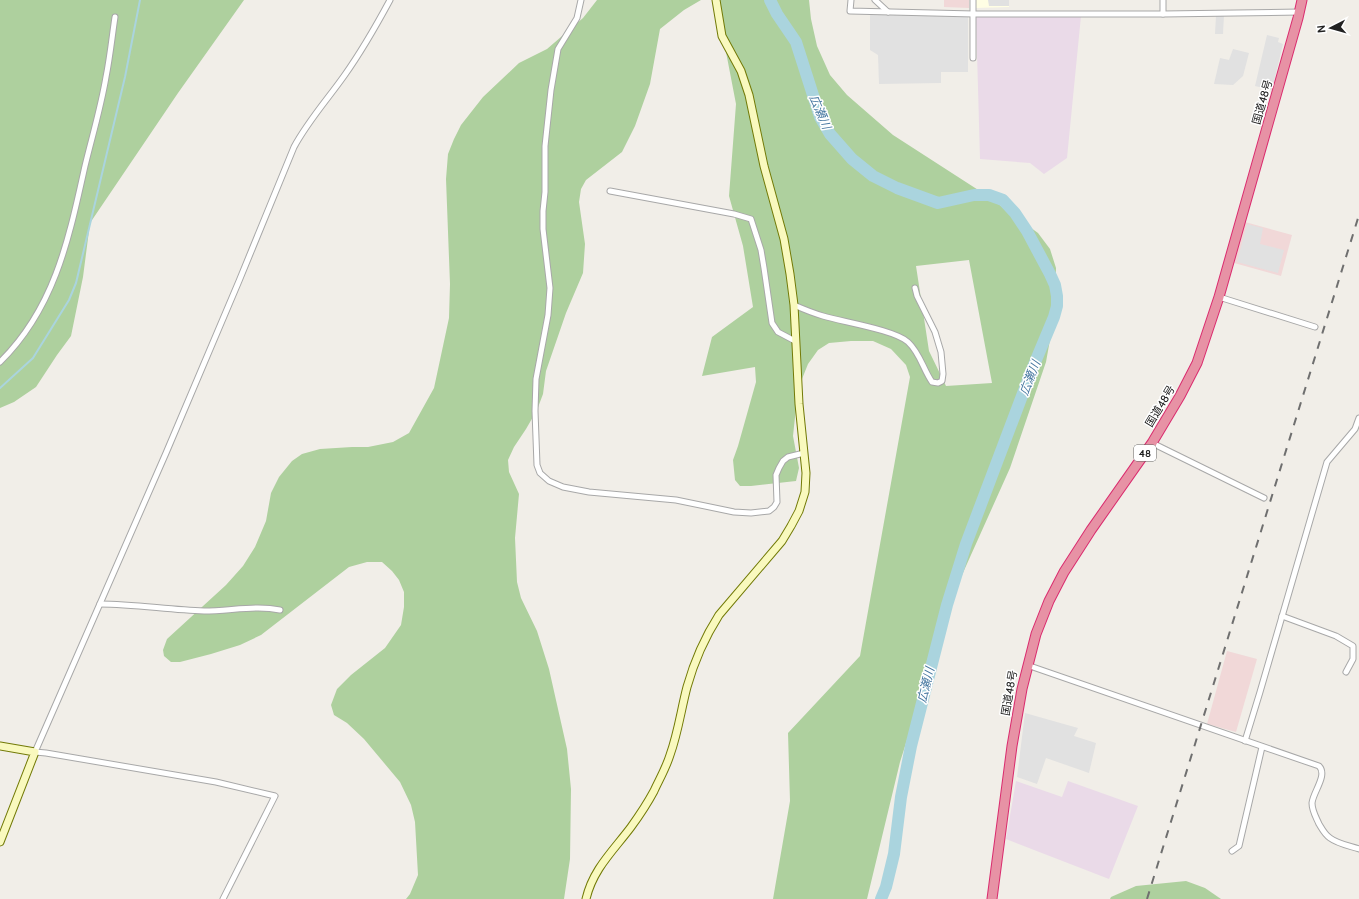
<svg xmlns="http://www.w3.org/2000/svg" width="1359" height="899" font-family="Cabin,'Noto Sans JP',sans-serif">
<style>
.commercial{fill:#f1d8d8}
.industrial{fill:#eadae8}
.education{fill:#fffee4}
.forest{fill:#aed09e;fill-rule:evenodd}
.parking{fill:#e1e1e1}
.lines{fill:none;stroke-linecap:round;stroke-linejoin:round}
.stream{stroke:#aad4de;stroke-width:2}
.river{stroke:#aad4de;stroke-width:12}
.street-casing{stroke:#a8a8a8;stroke-width:7}
.secondary-casing{stroke:#727a06;stroke-width:9}
.highway-casing{stroke:#da2b6e;stroke-width:11}
.street{stroke:#fff;stroke-width:5}
.secondary{stroke:#f9f9be;stroke-width:7}
.highway{stroke:#e792a5;stroke-width:9}
.rail{stroke:#6f6f6f;stroke-width:2;stroke-dasharray:8 8;stroke-linecap:butt}
.labels{text-anchor:middle;stroke-width:3;stroke-linejoin:round;paint-order:stroke}
.shield{fill:#fff;stroke:#646464;stroke-width:1}
.shield-label{font-size:10px;font-weight:bold;fill:#212121}
.street-label{font-size:11px;fill:#212121;stroke:#fff}
.water-label{font-size:12px;font-style:italic;fill:#4778a1;stroke:#fff}
</style>
<rect width="100%" height="100%" fill="#f1eee8"/>
<g class="commercial">
<polygon points="944,0 969,0 969,8 944,7"/>
<polygon points="1245,222 1292,235 1281,276 1234,263"/>
<polygon points="1227,651 1257,659 1236,732 1207,724"/>
</g>
<g class="industrial">
<polygon points="1081,16 1067,158 1044,174 1030,163 980,159 976,17"/>
<polygon points="1016,781 1062,797 1068,781 1138,806 1109,879 1006,839"/>
</g>
<polygon class="education" points="975,0 1009,0 1009,7 975,8"/>
<g class="forest">
<polygon points="0,0 244,0 178,93 90,223 83,277 71,336 57,355 36,387 14,402 0,408"/>
<polygon points="597,0 701,0 684,10 660,29 650,84 635,126 622,152 586,180 581,189 579,202 585,244 583,273 566,313 546,371 543,394 537,410 526,429 514,447 508,460 509,472 519,494 515,538 517,582 521,598 537,631 549,669 567,749 571,789 570,859 564,899 406,899 410,894 418,875 415,822 411,805 400,782 364,739 347,723 334,715 331,705 337,689 351,675 385,648 401,625 404,607 404,592 399,580 392,571 382,562 367,562 349,567 261,635 240,645 211,654 180,662 171,662 164,656 163,650 167,639 226,585 243,566 255,547 266,521 271,493 279,477 292,461 302,454 320,449 352,447 368,447 393,442 409,433 434,388 449,318 450,284 446,179 448,154 454,139 461,125 483,97 519,63 547,49 583,18"/>
<path d="M716,0H809L811,19L817,46L830,75L847,95L893,135L986,195L1038,233L1050,249L1056,268L1055,312L1046,362L1010,468L953,595L900,762L867,899H773L790,801L788,733L860,656L910,377L906,365L891,349L873,341H851L829,343L818,350L808,364L798,389L793,436L799,468L796,481L751,486H740L735,480L733,460L738,446L756,382L755,367L702,376L712,337L753,307L743,246L729,196L736,104ZM969,260L992,383L946,386L929,351L916,266Z"/>
<polygon points="1186,881 1205,888 1221,899 1110,899 1111,897 1136,886"/>
</g>
<g class="parking">
<polygon points="988,0 1009,0 1009,6 989,6"/>
<polygon points="968,14 968,72 941,72 941,83 879,84 878,55 870,50 870,15"/>
<polygon points="1216,15 1224,15 1223,34 1215,34"/>
<polygon points="1267,35 1279,38 1278,42 1283,44 1272,90 1255,86"/>
<polygon points="1233,49 1249,53 1243,76 1233,85 1214,84 1220,58 1229,60"/>
<polygon points="1247,224 1263,228 1260,244 1284,250 1278,273 1237,262"/>
<polygon points="1025,713 1078,728 1074,736 1096,743 1089,773 1046,758 1037,784 1017,777"/>
</g>
<g class="lines">
<polyline class="stream" points="0,388 33,358 69,300 76,283 125,77 140,0"/>
<polyline class="river" points="770,0 777,14 796,42 820,117 830,134 852,159 873,176 897,188 938,203 974,195 989,195 1003,200 1015,213 1027,231 1050,274 1055,285 1057,296 1057,306 1054,317 1031,372 966,544 947,605 911,746 901,797 894,854 886,887 881,899"/>
<defs>
<g id="street">
<polyline points="581,0 577,18 558,49 551,90 545,146 545,192 543,211 543,229 550,288 548,315 536,379 535,411 537,465 540,473 549,481 563,487 589,492 676,500 734,512 751,513 769,511 774,507 777,502 776,475 779,468 783,461 788,457 804,453"/>
<polyline points="851,0 850,11 974,14 1163,14 1300,12"/>
<polyline points="875,0 888,12"/>
<polyline points="1163,14 1163,0"/>
<polyline points="973,58 973,0"/>
<polyline points="610,191 734,214 751,219 761,250 764,268 772,323 778,332 795,341"/>
<polyline points="1219,297 1315,327"/>
<path d="M794,305C803,309 813,313 823,316C843,322 895,330 908,342C920,353 923,369 932,382L938,383L942,381L943,374L941,352L935,332L917,296L915,288"/>
<path d="M0,362C55,308 69,238 85,166C92,137 101,107 106,77C110,57 112,37 115,17"/>
<polyline points="1152,443 1264,498"/>
<path d="M100,604C135,604 169,610 204,611C230,611 256,605 280,610"/>
<polyline points="1282,616 1336,636 1353,646 1353,659 1346,672"/>
<path d="M1027,665L1319,766C1328,775 1313,792 1312,803C1312,811 1316,817 1319,824C1322,829 1325,835 1330,838C1338,844 1350,846 1359,849"/>
<polyline points="1245,741 1260,692 1327,462 1355,429 1359,418"/>
<polyline points="1232,851 1239,846 1262,747"/>
<path d="M223,899L275,796L216,782L46,753L35,752L166,453L239,281L294,147C308,121 327,100 344,76C361,52 376,26 390,0"/>
</g>
<g id="secondary">
<polyline points="0,746 35,752 0,842"/>
<path d="M586,899C593,869 613,851 631,827C639,816 647,804 654,791C659,780 666,768 670,755C678,733 681,710 687,687C694,662 705,637 719,615L782,541L791,526L799,511L805,492L806,473L799,404L794,305L790,274L784,239L764,166L749,95L741,71L722,36L716,0"/>
</g>
<polyline id="highway" points="992,899 1012,746 1022,689 1036,634 1049,601 1064,572 1091,530 1152,443 1180,396 1197,363 1219,297 1298,18 1302,0"/>
</defs>
<use href="#street" class="street-casing"/>
<use href="#secondary" class="secondary-casing"/>
<use href="#highway" class="highway-casing"/>
<use href="#street" class="street"/>
<use href="#secondary" class="secondary"/>
<use href="#highway" class="highway"/>
<polyline class="rail" points="1147,899 1359,215"/>
</g>
<g class="labels">
<rect class="shield" x="1134" y="445" width="22" height="16" rx="3"/>
<g class="shield-label">
<text x="1145" y="457">48</text>
</g>
<g class="street-label">
<text transform="translate(1262 102) rotate(-74)" y="4">国道48号</text>
<text transform="translate(1160 406) rotate(-59)" y="4">国道48号</text>
<text transform="translate(1009 693) rotate(-80)" y="4">国道48号</text>
</g>
<g class="water-label">
<text transform="translate(820 112) rotate(67)" y="4">広瀬川</text>
<text transform="translate(1030 378) rotate(-69)" y="4">広瀬川</text>
<text transform="translate(926 685) rotate(-76)" y="4">広瀬川</text>
</g>
</g>
<g transform="translate(1331 28) rotate(264)" stroke="#ffffff" stroke-width="3" paint-order="stroke">
<path d="M0-3L7 15L0 10L-7 15Z" fill="#212121"/>
<text y="-6" font-size="11" font-weight="bold" text-anchor="middle" fill="#212121">N</text>
</g>
</svg>
